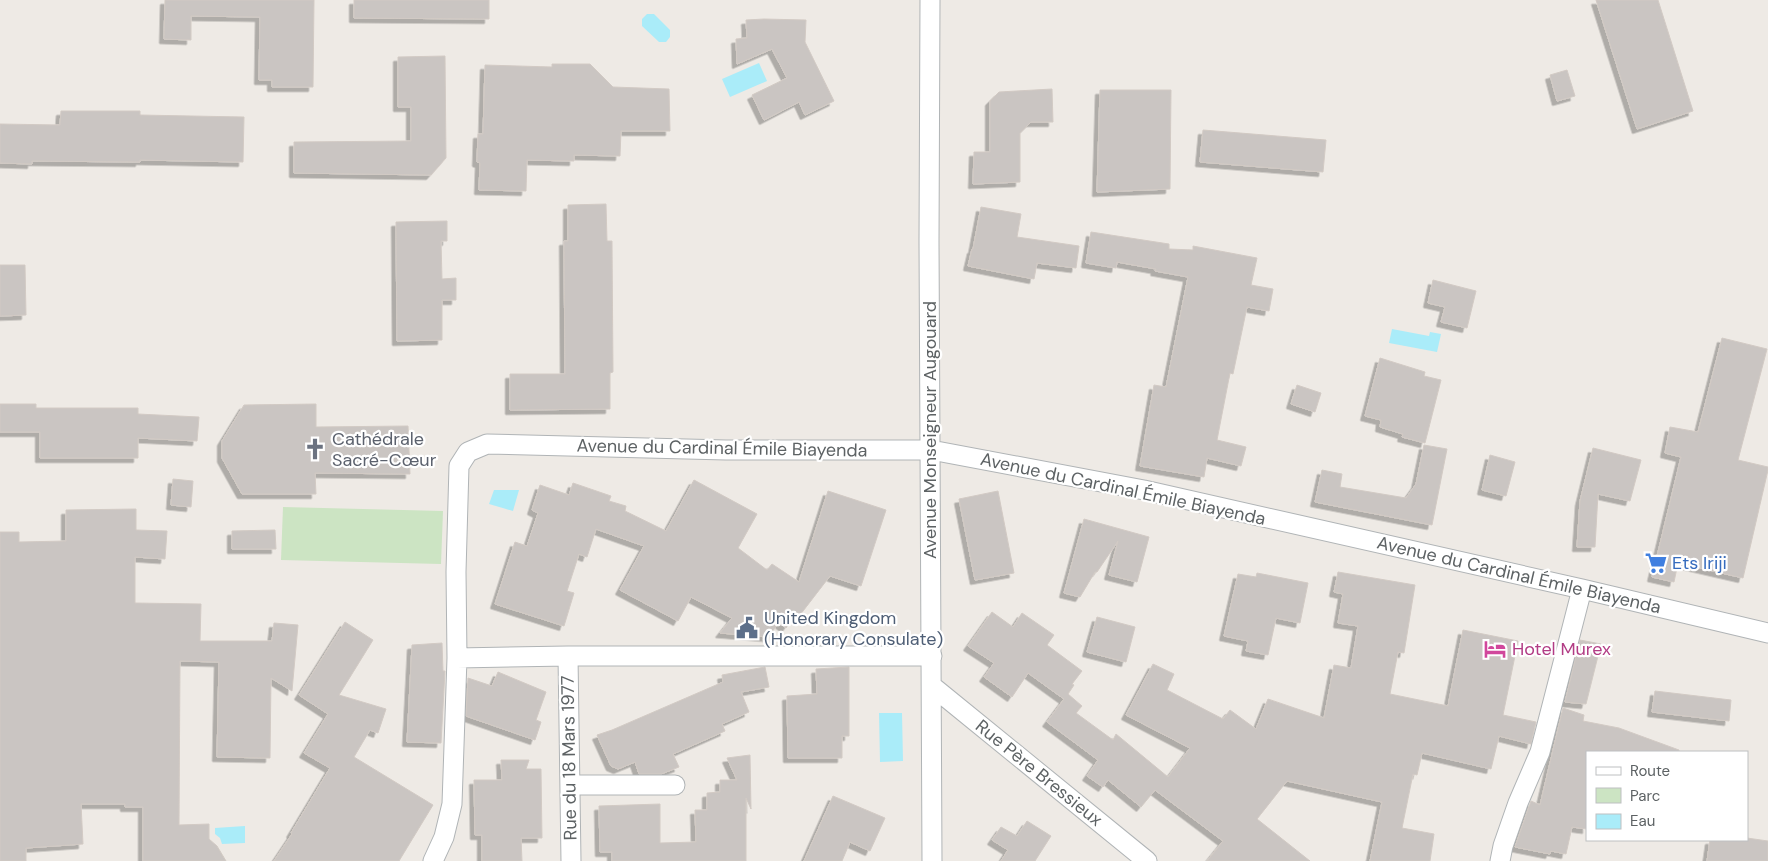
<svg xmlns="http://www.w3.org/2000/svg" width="1768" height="861" font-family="'DM Sans',sans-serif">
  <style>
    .green { fill: #cce4c3 }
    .water { fill: #aaecf9 }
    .building { fill: #cac5c2; stroke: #d2cac4; filter: url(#shadow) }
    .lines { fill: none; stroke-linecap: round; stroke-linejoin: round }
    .street-casing { stroke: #b0b4b6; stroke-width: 21 }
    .street { stroke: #fff; stroke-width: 19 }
    .labels { text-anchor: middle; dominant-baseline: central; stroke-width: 4.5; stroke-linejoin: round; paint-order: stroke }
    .street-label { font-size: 18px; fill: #5d6264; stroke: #fff }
    .worship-label { font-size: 18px; fill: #5b616d; stroke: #fff; text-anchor: start }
    .shop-label { font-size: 18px; fill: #366cbe; stroke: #fff; text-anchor: start }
    .service-label { font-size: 18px; fill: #4e5e75; stroke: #fff; text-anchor: start }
    .hotel-label { font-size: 18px; fill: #b23c85; stroke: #fff; text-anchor: start }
  </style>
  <defs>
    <filter id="shadow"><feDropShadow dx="-4.5" dy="4.5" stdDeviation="0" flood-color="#0004"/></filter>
  </defs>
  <rect width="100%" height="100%" fill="#eeeae5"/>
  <path class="green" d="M 283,507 L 443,511 L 441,564 L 281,560 Z"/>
  <path class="water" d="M 647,14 L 654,14 L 670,30 L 670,37 L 666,42 L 659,42 L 642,26 L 642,19 Z
    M 759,63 L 767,81 L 730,97 L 722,79 Z
    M 1392,329 L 1429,336 L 1430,332 L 1441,334 L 1437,352 L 1389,343 Z
    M 494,490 L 519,490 L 513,511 L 489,504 Z
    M 879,713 L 902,713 L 903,761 L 880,762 Z
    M 245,826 L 245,843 L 222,844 L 220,838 L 215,834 L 215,828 Z"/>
  <path class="building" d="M 165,0 L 314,0 L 313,87 L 272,87 L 272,80 L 259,80 L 260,17 L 191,16 L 191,40 L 164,39 Z
    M 354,0 L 489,0 L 489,19 L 354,18 Z
    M 1596,0 L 1658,0 L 1693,111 L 1637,129 Z
    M 764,19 L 806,20 L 805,42 L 834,101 L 805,115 L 799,102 L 764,120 L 752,95 L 787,78 L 772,49 L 737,64 L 736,39 L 747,38 L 746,20 Z
    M 445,56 L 446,158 L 431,175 L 294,173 L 294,142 L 411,141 L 411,107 L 398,107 L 398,57 Z
    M 552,64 L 590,64 L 613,87 L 669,89 L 670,131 L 621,131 L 620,156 L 574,155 L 574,161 L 527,160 L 526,191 L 479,190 L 480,163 L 477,162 L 478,134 L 483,134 L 485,65 L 552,67 Z
    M 1567,70 L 1575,96 L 1557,101 L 1550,75 Z
    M 1052,89 L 1053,122 L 1031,122 L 1020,133 L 1020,182 L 973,184 L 974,152 L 990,152 L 990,101 L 999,92 Z
    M 1100,90 L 1171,90 L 1170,189 L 1097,192 Z
    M 61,111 L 140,111 L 140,115 L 244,117 L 243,162 L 140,160 L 140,162 L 32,161 L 32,164 L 0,163 L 0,124 L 60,125 Z
    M 1203,130 L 1326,140 L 1323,172 L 1200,162 Z
    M 606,204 L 607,241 L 612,241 L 613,372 L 610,373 L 610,409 L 510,410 L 510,374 L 565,374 L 564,241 L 568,241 L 568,205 Z
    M 981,207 L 1021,214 L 1017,237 L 1079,246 L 1076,268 L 1037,263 L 1034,279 L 968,266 L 972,249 L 973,249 Z
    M 447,221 L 447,241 L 441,241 L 442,279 L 456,278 L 456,300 L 442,300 L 442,340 L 397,341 L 396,222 Z
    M 1091,232 L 1169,244 L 1169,249 L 1193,250 L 1193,246 L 1257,258 L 1251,285 L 1273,289 L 1269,311 L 1247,307 L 1233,374 L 1230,373 L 1217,440 L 1246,447 L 1241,466 L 1207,458 L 1204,477 L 1140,466 L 1154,385 L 1166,387 L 1188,277 L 1155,271 L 1156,269 L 1117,262 L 1116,268 L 1086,263 Z
    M 0,265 L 25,265 L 26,315 L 0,316 Z
    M 1433,280 L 1476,291 L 1467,328 L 1441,322 L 1445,307 L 1428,303 Z
    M 1722,338 L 1767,349 L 1738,460 L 1768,467 L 1768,470 L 1743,578 L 1678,563 L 1674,582 L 1652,577 L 1681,457 L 1665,453 L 1670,427 L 1698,432 Z
    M 1380,358 L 1425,372 L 1424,376 L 1441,380 L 1425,443 L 1402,437 L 1403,434 L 1380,427 L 1381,420 L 1365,416 Z
    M 1297,385 L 1321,393 L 1315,412 L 1291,404 Z
    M 0,404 L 36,404 L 36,408 L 138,408 L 138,414 L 199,417 L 197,441 L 138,438 L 138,458 L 40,458 L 40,432 L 0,432 Z
    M 316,404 L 316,427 L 408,426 L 410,474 L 315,473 L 316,494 L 242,494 L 222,458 L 222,441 L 244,405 Z
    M 1424,445 L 1447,449 L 1432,525 L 1315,502 L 1322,470 L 1342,474 L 1340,487 L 1406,498 L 1416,484 Z
    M 1593,448 L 1641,460 L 1630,501 L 1598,494 L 1595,547 L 1577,547 L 1580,501 Z
    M 1490,455 L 1515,462 L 1506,496 L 1482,490 Z
    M 173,479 L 193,481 L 191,507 L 171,505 Z
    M 694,480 L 757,514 L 738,548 L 767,570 L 772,564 L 799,582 L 828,491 L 886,510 L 861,586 L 830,576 L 800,615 L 797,613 L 786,628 L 779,623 L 768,637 L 720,633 L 732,618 L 691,597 L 678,621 L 620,590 L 644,546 L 596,529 L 587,557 L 579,554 L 567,591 L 574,593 L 564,626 L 495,604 L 515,542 L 527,546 L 538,513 L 532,510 L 540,485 L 569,495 L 573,483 L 611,496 L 609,501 L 626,506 L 625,511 L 666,531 Z
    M 998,491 L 1014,573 L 975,580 L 959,499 Z
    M 136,509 L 136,530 L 167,531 L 165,559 L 135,557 L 135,603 L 201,604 L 200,641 L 272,641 L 274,623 L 298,625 L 292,691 L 271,678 L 270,758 L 217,757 L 219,662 L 180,661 L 179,825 L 209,824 L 209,839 L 217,846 L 226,861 L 143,861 L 143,807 L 125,807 L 125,804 L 81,804 L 83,844 L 26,848 L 26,861 L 0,861 L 0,532 L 19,532 L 19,542 L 66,541 L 66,510 Z
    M 1084,519 L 1149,537 L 1137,582 L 1109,575 L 1118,541 L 1097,572 L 1095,572 L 1080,597 L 1064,593 Z
    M 275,530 L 276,549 L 232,549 L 232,531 Z
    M 1338,572 L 1415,585 L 1404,653 L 1398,652 L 1390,694 L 1448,706 L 1463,630 L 1518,641 L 1503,715 L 1536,722 L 1531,744 L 1499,736 L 1491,769 L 1422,753 L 1417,775 L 1413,774 L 1402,828 L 1434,834 L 1430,861 L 1370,861 L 1382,802 L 1287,781 L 1257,819 L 1310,861 L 1207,861 L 1223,841 L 1155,790 L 1141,807 L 1108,780 L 1103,787 L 1087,776 L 1098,760 L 1047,722 L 1064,699 L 1028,673 L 1012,697 L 984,677 L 994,663 L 968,646 L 992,612 L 1013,627 L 1022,613 L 1054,635 L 1047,645 L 1082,671 L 1072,684 L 1074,685 L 1068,694 L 1082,706 L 1076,713 L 1113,740 L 1116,734 L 1168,777 L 1190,748 L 1126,715 L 1153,664 L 1174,674 L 1167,690 L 1223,719 L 1230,710 L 1256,729 L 1268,699 L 1324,718 L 1334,665 L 1351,668 L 1358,626 L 1338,623 L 1343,594 L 1334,592 Z
    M 1257,573 L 1308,583 L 1300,623 L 1276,618 L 1268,655 L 1246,651 L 1248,641 L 1224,636 L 1238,574 L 1256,577 Z
    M 1097,617 L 1135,627 L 1126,662 L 1087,652 Z
    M 345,622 L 373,640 L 339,695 L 386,709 L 378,733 L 370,730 L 354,757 L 433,805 L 399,861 L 274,861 L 292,834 L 291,833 L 330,768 L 304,753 L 328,714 L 299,695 Z
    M 1580,640 L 1601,644 L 1586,704 L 1565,702 Z
    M 442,643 L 443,671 L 445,671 L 441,743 L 407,742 L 412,645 Z
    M 765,667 L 769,687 L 741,692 L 749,712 L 722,724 L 725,731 L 673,754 L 679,767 L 661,774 L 639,774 L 635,762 L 618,769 L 611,766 L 597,735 L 612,730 L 723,682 L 722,675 Z
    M 849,667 L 849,736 L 842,736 L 842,758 L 788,758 L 787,696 L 817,694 L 816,669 Z
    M 498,672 L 546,692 L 536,720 L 541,722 L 535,740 L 466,716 L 468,678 L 492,686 Z
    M 1655,691 L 1731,700 L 1729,721 L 1652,712 Z
    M 1563,708 L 1584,715 L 1583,721 L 1619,728 L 1679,750 L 1679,752 L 1587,752 L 1587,829 L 1572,827 L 1566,854 L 1551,851 L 1550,854 L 1515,847 L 1531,801 L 1540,805 Z
    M 750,755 L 751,809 L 746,798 L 746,861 L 612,861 L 612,852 L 600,852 L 599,806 L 660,804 L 660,843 L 696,842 L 695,810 L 707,810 L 707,793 L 720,792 L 720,780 L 737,780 L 727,758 Z
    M 501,760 L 529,760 L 526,769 L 541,769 L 542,838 L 521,838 L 522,861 L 482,861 L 482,835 L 475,835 L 474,780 L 502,780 Z
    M 833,796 L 885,818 L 870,851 L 850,842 L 842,861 L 804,861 Z
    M 1027,821 L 1051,836 L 1035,861 L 1001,861 L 1008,850 L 992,840 L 1001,827 L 1017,836 Z
    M 1747,838 L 1768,841 L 1768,861 L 1707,861 L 1710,840 L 1747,840 Z"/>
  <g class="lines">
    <g class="street-casing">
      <path id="street" d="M 930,0 L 929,241 L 932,861
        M 568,656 L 571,861
        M 457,658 L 568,656 L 932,656
        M 932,686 L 1147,861
        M 571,785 L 675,785
        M 433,861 L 444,837 L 452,804 L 457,658 L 456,572 L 459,466 L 468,452 L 487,444 L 726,450 L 931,450 L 1144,490 L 1582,589 L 1768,633
        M 1500,861 L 1503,846 L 1518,803 L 1540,752 L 1582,589"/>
    </g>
    <use href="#street" class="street"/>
  </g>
  <defs>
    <g id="church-bare" transform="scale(1.725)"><path d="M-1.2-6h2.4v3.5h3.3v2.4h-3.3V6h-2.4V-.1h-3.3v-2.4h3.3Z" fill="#6b7280" stroke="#fff" stroke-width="2.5" paint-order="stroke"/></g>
    <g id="supermarket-bare" transform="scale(1.725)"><path d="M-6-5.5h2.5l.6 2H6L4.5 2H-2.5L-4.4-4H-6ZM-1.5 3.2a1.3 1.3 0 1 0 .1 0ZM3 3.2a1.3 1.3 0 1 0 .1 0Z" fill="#3f7fe0" stroke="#fff" stroke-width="2.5" paint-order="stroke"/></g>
    <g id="civic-bare" transform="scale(1.725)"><path d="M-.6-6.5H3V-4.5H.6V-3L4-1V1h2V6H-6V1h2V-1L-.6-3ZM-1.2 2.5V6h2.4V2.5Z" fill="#5c6f8a" stroke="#fff" stroke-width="2.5" paint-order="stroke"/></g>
    <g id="hotel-bare" transform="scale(1.725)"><path d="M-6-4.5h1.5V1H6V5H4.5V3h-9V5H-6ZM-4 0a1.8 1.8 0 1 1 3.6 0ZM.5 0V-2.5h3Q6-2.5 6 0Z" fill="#d1479c" stroke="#fff" stroke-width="2.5" paint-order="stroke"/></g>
  </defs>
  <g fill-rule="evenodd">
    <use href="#church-bare" x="315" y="449"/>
    <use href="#supermarket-bare" x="1656" y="563"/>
    <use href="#civic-bare" x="747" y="628"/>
    <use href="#hotel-bare" x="1495" y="649"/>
  </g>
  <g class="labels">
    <g class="street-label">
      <text transform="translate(930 430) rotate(-90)">Avenue Monseigneur Augouard</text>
      <text transform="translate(722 448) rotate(1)">Avenue du Cardinal Émile Biayenda</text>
      <text transform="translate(1123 489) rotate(12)">Avenue du Cardinal Émile Biayenda</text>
      <text transform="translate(1519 575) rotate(13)">Avenue du Cardinal Émile Biayenda</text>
      <text transform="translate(569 758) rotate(-91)">Rue du 18 Mars 1977</text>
      <text transform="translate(1039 773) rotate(39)">Rue Père Bressieux</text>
    </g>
    <g class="worship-label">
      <text x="332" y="439">Cathédrale<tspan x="332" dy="21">Sacré-Cœur</tspan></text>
    </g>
    <g class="shop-label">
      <text x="1672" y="563">Ets Iriji</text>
    </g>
    <g class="service-label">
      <text x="764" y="618">United Kingdom<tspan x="764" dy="21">(Honorary Consulate)</tspan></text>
    </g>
    <g class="hotel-label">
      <text x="1512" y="649">Hotel Murex</text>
    </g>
  </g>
  <rect x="1586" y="751" width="162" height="90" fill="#ffffff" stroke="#bec0c1"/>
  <rect x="1596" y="767" width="25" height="8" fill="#ffffff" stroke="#bec0c1"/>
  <text x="1630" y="776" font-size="15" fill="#5d6264">Route</text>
  <rect x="1596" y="788" width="25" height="15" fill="#cce4c3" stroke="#bec0c1"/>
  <text x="1630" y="801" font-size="15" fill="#5d6264">Parc</text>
  <rect x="1596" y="814" width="25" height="15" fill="#aaecf9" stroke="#bec0c1"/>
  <text x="1630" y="826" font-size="15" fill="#5d6264">Eau</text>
</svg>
